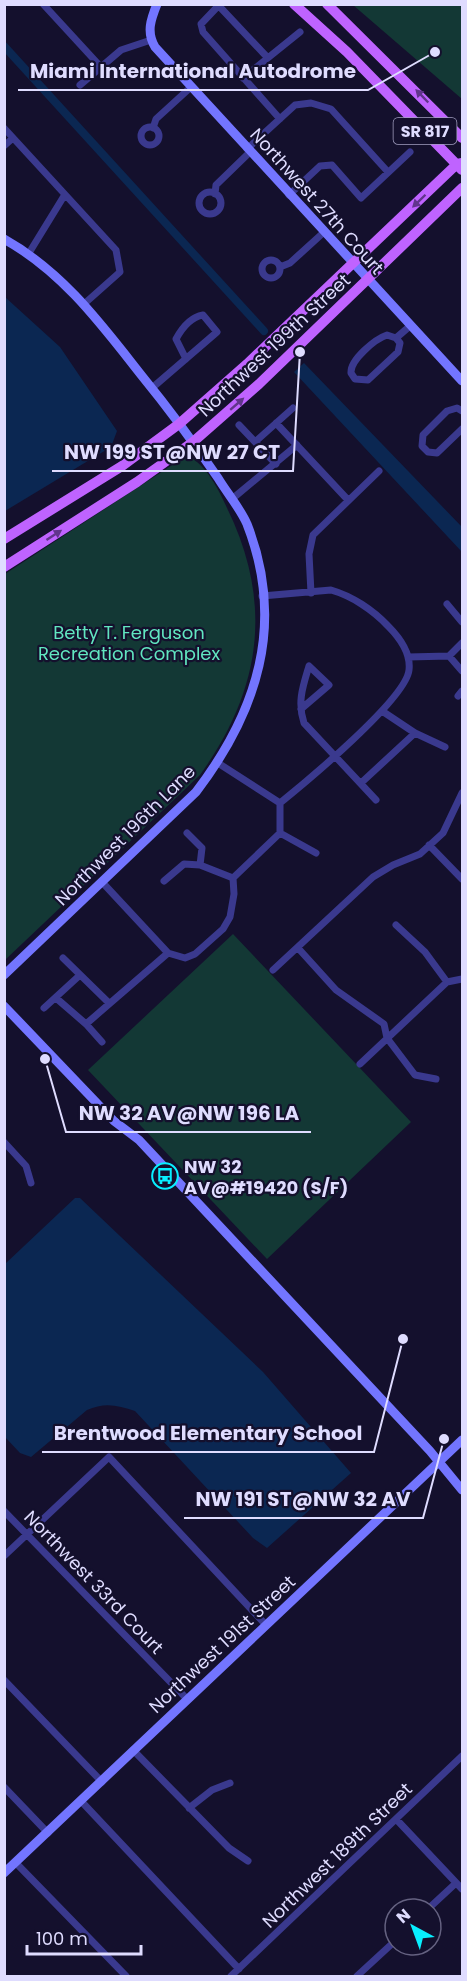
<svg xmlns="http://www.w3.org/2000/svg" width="467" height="1981" font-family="Poppins,sans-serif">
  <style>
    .green { fill: #133835 }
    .water { fill: #0b2752 }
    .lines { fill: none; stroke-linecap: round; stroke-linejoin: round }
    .canal { stroke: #0b2752; stroke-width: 8 }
    .street { stroke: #3a398e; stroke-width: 7 }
    .secondary { stroke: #7375ff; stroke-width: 9 }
    .primary { stroke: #bf63ff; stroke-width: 10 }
    .oneway { fill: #61358c }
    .labels { text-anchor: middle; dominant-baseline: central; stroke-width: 4.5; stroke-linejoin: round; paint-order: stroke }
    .shield { fill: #14102d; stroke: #a29fc0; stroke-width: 1.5 }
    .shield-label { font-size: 16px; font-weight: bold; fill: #dfdcff }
    .street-label { font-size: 18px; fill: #dfdcff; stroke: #14102d }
    .park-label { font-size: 18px; fill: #61e6c0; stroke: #14102d }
    .poi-label { font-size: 18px; font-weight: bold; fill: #dfdcff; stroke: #14102d; text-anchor: start }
    .leader { fill: none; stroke: #dfdcff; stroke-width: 2 }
    .callout-dot { fill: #dfdcff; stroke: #14102d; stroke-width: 2 }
    .callout-label { font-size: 20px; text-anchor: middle; font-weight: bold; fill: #dfdcff; stroke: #14102d; stroke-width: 4.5; stroke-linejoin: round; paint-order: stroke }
  </style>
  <rect width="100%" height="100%" fill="#14102d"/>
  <path class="green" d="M 353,5 L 462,5 L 462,99 Z
    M 189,457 C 206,464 220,492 227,508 C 274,604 261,690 200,775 L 5,960 L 5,574 L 183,458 Z
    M 233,934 L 411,1122 L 267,1259 L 88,1070 Z"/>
  <path class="water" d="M 5,297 L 60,347 L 117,431 L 111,447 L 5,511 Z
    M 304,363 L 462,527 L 462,552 L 294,372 Z
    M 75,1198 L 80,1198 L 263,1372 L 351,1473 L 267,1548 L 253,1538 L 135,1411 C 118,1405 104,1402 87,1410 L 31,1457 L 20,1453 L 5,1437 L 5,1264 Z"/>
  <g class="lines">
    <path class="canal" d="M 4,46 L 264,331"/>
    <path class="street" d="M 43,4 L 100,66
      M 220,4 L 201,24 L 203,32 L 280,119
      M 219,6 L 267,57
      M 243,78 L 300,32
      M 80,85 L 121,50 L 151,40
      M141 136a9 9 0 1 1 18 0a9 9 0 1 1-18 0Z
      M 4,128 L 116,250 L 120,272 L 84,304
      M 153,128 L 156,119 L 191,87
      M 4,146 L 13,138
      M 247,149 L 295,105 L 311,103 L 331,109 L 388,172
      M199 203a11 11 0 1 1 22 0a11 11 0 1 1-22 0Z
      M 215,194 L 216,185 L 250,152
      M 289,195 L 320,166 L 332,165 L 361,198 L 410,152
      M 29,253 L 64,196
      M262 269a9 9 0 1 1 18 0a9 9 0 1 1-18 0Z
      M 280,267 L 290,263 L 323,233
      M 396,338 L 400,343 L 398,352 L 368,380 L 355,379 L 351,373 C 350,360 375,339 387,335 L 396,338 L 410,326
      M 152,388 L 217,332 L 203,315 C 191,317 182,328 176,339 L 186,359
      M 462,411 L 457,408 L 447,411 L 423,435 L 422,446 L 428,452 L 437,453 L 462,429
      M 276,423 L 348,500
      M 239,425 L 276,464
      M 255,442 L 293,408
      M 232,499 L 297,445
      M 311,593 L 309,554 L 313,535 L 379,471
      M 447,604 L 462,622
      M 449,656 L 462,671
      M 408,657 L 449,656 L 462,643
      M 458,696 L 462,691
      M 301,709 L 329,685 L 309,666 C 303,686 297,702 304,723 L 376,800
      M 382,711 L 415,733 L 445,747
      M 218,763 L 280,803
      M 361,783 L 415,733
      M 187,833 L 202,848 L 200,865
      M 280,833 L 316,853
      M 429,845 L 462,879
      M 164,881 L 184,864 L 200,865 L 233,878
      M 102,882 L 168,953 L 185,958 L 195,954 L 223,929 L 230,917 L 234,894 L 233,878 L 280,833 L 280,803 C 306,782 406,699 409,670 C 411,653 399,637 388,626 C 373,610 352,596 331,590 L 262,596
      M 396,925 L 425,952 L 447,982
      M 298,948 L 336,990 L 384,1024 L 387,1038 L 415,1075 L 436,1079
      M 63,958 L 109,1003
      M 273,970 L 373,877 L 393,865 L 420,854 L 443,833 L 462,793
      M 56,998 L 86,1024 L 168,953
      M 44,1008 L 80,975
      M 86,1024 L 102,1042
      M 360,1064 L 447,982 L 462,979
      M 4,1142 L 26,1166 L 31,1183
      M 4,1511 L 187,1699
      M 4,1556 L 109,1457 L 266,1625
      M 4,1680 L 102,1782
      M 133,1750 L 229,1848 L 248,1861
      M 4,1787 L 48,1833
      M 81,1801 L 239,1969
      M 189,1808 L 212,1790 L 230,1783
      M 396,1819 L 462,1889
      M 16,1863 L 126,1976
      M 428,1909 L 456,1883
      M 231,1976 L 462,1756
      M 357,1976 L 395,1941"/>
    <path class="secondary" d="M 157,4 C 151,19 146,32 155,47 L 462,381
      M 4,239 C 63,272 101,324 142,376 C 169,409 194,443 218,478 C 227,493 240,508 247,524 C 286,624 257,712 196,792 L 4,975
      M 4,1006 L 114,1121 L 139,1140 L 430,1451 L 462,1490
      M 4,1873 L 462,1440"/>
    <path class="primary" d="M 294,4 L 347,52 L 462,170
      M 327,4 L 462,138
      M 4,539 L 122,466 L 179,424 L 247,364 L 457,164 L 462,163
      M 4,567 L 137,482 L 193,442 L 259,384 L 462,188"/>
  </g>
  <defs><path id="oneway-solid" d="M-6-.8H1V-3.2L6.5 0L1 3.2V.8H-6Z" transform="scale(1.5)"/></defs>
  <g class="oneway">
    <use href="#oneway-solid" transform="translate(422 96) rotate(-134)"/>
    <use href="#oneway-solid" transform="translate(419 201) rotate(136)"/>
    <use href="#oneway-solid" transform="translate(237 404) rotate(-41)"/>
    <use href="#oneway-solid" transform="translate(54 535) rotate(-33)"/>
  </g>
  <defs>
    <g id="bus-ring" transform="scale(1.35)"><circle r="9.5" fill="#14102d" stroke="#08efff" stroke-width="1.5"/><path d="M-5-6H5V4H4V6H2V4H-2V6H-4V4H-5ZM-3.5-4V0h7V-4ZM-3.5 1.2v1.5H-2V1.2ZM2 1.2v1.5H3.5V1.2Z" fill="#08efff"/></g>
  </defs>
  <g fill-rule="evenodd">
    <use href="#bus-ring" x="165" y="1176"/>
  </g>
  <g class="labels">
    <rect class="shield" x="393.5" y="118" width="63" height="26" rx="4.5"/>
    <g class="shield-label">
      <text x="425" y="131">SR 817</text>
    </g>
    <g class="street-label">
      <text transform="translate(317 201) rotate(48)">Northwest 27th Court</text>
      <text transform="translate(274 345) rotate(-43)">Northwest 199th Street</text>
      <text transform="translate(125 835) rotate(-45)">Northwest 196th Lane</text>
      <text transform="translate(94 1582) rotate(46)">Northwest 33rd Court</text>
      <text transform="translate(222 1644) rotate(-43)">Northwest 191st Street</text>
      <text transform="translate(337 1855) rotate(-44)">Northwest 189th Street</text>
    </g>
    <g class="park-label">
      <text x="129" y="632">Betty T. Ferguson<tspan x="129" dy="21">Recreation Complex</tspan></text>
    </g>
    <g class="poi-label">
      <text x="184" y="1166">NW 32<tspan x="184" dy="21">AV@#19420 (S/F)</tspan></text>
    </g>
  </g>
  <path class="leader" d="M435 52L368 90H18M300 352L293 471H52M45 1059L66 1132H311M403 1339L374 1452H42M444 1439L423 1518H184"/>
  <g class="callout-dot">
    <circle cx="435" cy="52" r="6"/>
    <circle cx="300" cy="352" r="6"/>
    <circle cx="45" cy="1059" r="6"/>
    <circle cx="403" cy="1339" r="6"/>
    <circle cx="444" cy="1439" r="6"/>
  </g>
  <g class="callout-label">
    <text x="193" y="78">Miami International Autodrome</text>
    <text x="172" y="459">NW 199 ST@NW 27 CT</text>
    <text x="189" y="1120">NW 32 AV@NW 196 LA</text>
    <text x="208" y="1440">Brentwood Elementary School</text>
    <text x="303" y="1506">NW 191 ST@NW 32 AV</text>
  </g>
  <rect width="467" height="1981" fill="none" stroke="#dfdcff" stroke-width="12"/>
  <g transform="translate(413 1927) rotate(319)"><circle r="28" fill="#14102d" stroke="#656281" stroke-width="1.5"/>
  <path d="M0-4.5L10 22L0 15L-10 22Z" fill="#08efff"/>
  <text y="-9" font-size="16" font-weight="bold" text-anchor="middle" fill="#dfdcff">N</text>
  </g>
  <path d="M27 1945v9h114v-9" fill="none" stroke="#dfdcff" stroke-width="3"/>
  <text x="36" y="1945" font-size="18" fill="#dfdcff" stroke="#14102d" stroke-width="4.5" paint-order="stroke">100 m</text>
</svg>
